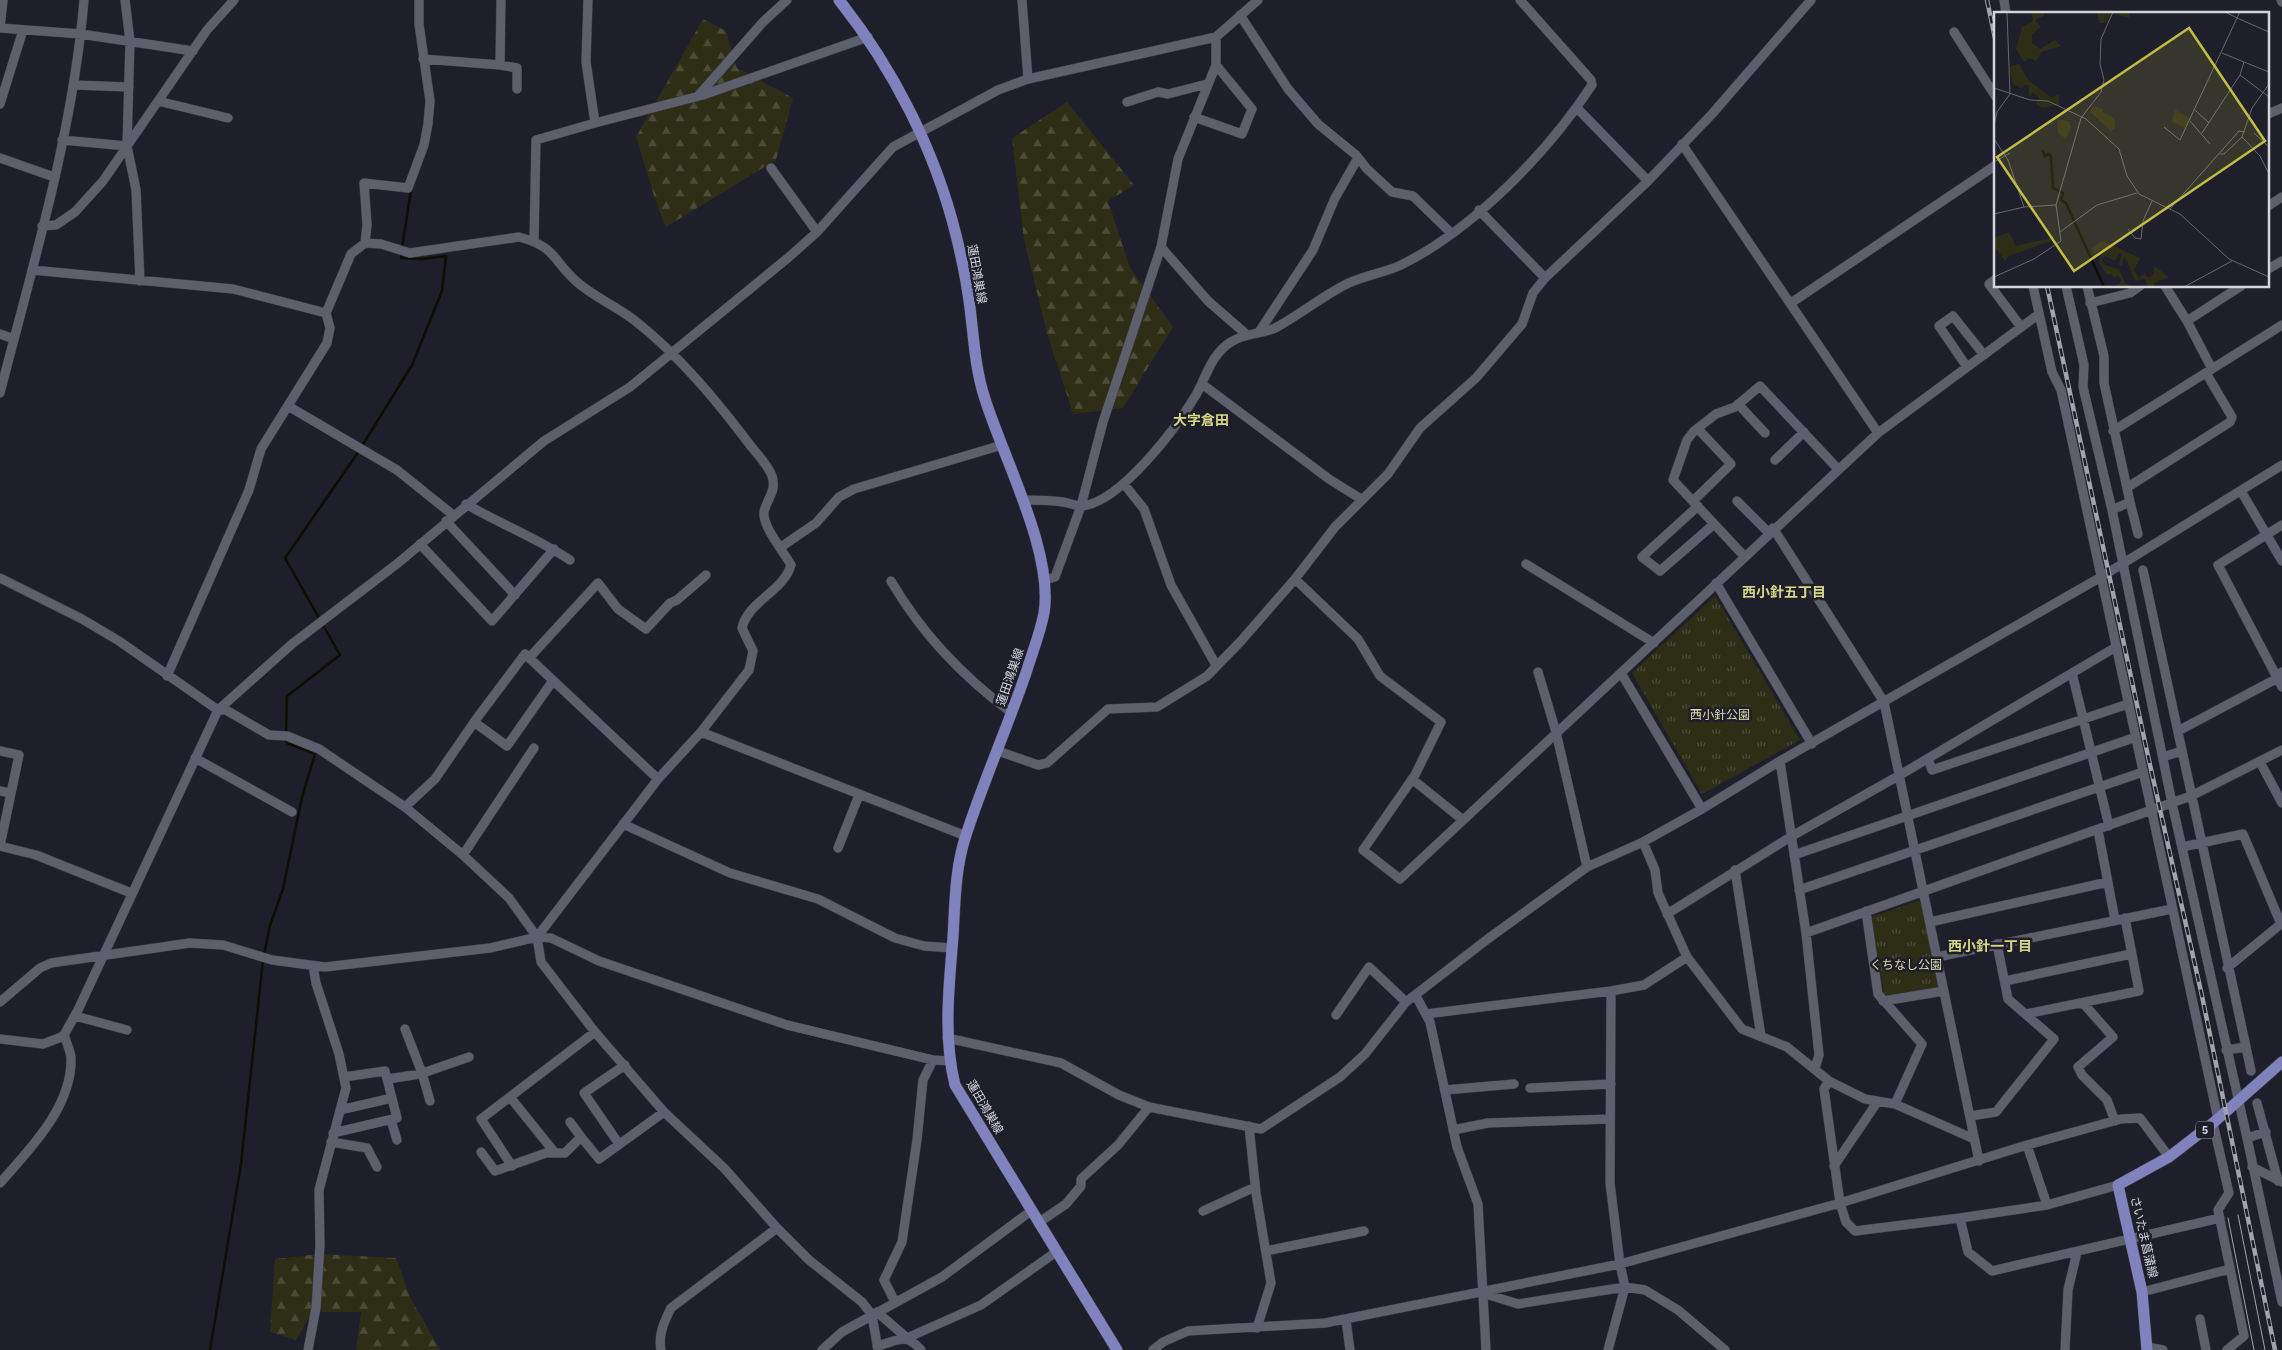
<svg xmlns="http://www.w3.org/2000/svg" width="2282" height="1350" font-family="Figtree,'Noto Sans JP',sans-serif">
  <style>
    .forest { fill: url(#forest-firs) }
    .park { fill: url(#park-tufts) }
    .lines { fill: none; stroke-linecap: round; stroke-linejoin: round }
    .stream { stroke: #0f0e00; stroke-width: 2.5 }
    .minor-casing { stroke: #393a42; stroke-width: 10 }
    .major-casing { stroke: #393a42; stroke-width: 12 }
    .minor { stroke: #5e5f6c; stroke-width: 9 }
    .major { stroke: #8082be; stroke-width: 11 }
    .tram { stroke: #a2a3ac; stroke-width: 1 }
    .rail-casing { stroke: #a2a3ac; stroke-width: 4.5 }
    .rail { stroke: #1e1f2a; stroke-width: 2.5; stroke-dasharray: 8; stroke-linecap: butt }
    .labels { text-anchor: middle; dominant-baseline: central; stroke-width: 5; stroke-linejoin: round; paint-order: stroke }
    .shield { fill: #1e1f2a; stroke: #9d9ea7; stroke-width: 1 }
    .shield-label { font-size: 11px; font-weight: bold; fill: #d3d4dc }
    .street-label { font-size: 12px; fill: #d3d4dc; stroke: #1e1f2a }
    .park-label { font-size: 12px; fill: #dcdda7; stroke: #1e1f2a }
    .neighbourhood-label { font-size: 14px; font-weight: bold; fill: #d7d789; stroke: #1e1f2a }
    .inset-river { fill: none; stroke: #0f0e00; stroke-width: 2.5 }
    .inset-road { fill: none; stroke: #666771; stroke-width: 1 }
    .view { fill: #c0be40; fill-opacity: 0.15; stroke: #c0be40; stroke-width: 2.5 }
    .inset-edge { fill: none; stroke: #d3d4dc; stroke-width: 2.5 }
  </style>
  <defs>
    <pattern id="forest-firs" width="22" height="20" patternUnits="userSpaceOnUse" patternTransform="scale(1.25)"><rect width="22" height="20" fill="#2e2e17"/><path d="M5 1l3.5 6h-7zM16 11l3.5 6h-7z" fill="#4b4b38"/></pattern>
    <pattern id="park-tufts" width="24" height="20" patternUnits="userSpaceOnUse" patternTransform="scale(1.25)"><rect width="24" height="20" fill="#2e2e17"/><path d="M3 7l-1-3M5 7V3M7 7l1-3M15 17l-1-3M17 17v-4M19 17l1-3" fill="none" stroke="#4b4b38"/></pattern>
  </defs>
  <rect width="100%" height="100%" fill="#1e1f2a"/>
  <path class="forest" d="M 703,19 L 726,31 L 737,68 L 793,98 L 776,160 L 666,227 C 653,198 646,167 636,137 Z
    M 1067,102 L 1134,185 L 1108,201 L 1130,268 L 1173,327 L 1123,408 L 1073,414 L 1047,333 L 1024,240 L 1012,138 Z
    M 320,1254 L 396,1258 L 410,1297 L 440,1350 L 356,1350 L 361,1312 L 312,1312 L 296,1340 L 270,1332 L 275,1259 Z"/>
  <path class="park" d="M 1715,596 L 1800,740 L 1702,794 L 1632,673 Z
    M 1918,901 L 1922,903 L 1938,987 L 1937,989 L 1887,996 L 1884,993 L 1871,919 L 1874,916 Z"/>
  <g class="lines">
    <path class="stream" d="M 402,248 L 411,190
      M 362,446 L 412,365 L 442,291 L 446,256 L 422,259 L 401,258 L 402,253
      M 286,733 L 287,696 L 340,655 L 285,558 L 359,451
      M 264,955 L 270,925 L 283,889 L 302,797 L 315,754 L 287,743 L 287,739
      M 210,1350 L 241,1164 L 263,960"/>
    <g class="minor-casing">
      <path id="minor" d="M 125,0 L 130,41 L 127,146 L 136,190 L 140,281
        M 501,0 L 500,65 L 517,68 L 517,89
        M 1022,0 L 1028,79
        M 2004,0 L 2006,14
        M 2281,0 L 2282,2
        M 1240,15 L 1288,89 L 1318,124 L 1356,155 L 1367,169 L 1392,192 L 1413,196 L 1451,233
        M 0,28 L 81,34 L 193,51
        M 0,28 L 3,0
        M 1954,32 L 1996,97
        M 423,59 L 500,65
        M 74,85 L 129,87
        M 698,96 L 763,22 L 787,0
        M 158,101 L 228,118
        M 1127,102 L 1158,92 L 1168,94 L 1207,84
        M 0,104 L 23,30
        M 1577,108 L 1648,181
        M 2268,114 L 2282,108
        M 1194,117 L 1242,134 L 1252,109 L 1216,65
        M 595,123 L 703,95 L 868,37
        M 62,140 L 127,146
        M 1682,144 L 1878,433
        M 0,158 L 54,177
        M 771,168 L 817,232
        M 2268,206 L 2282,197
        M 1479,210 L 1545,278
        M 42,226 L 56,225 L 75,212 L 103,181 L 207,30 L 234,0
        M 534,241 L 536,140 L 595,123 L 586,62 L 588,0
        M 365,243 L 367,225 L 364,183 L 408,188 L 424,145 L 428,124 L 430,101 L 419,24 L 419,0
        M 1161,247 L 1208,301 L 1246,334
        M 2268,269 L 2282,261
        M 32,270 L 233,289 L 326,313
        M 1996,279 L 1989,284 L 2021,327
        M 2033,286 L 2052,372 L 2061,390 L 2218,1119
        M 2066,286 L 2084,365 L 2083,387 L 2112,510 L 2172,803 L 2247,1138
        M 2087,286 L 2104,356 L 2104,383 L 2130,502 L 2112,510
        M 2165,286 L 2187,321 L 2212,369
        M 1791,303 L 1996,165
        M 2090,303 L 2130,293 L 2140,286
        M 2187,321 L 2241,286
        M 1259,332 L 1313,250 L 1335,198 L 1358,158
        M 0,334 L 14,339
        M 1967,367 L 1939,326 L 1953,316 L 1984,355
        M 1202,384 L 1329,479 L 1361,499
        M 0,393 C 33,264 73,133 84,0
        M 1738,404 L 1765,433
        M 288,406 L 397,470 L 453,515
        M 2113,431 L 2282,325
        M 1775,460 L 1804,432
        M 1124,484 L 1144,509 L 1171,585 L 1216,665
        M 2128,487 L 2230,422 L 2232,417 L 2206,373
        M 2241,491 L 2282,561
        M 1022,500 C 1036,500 1049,500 1063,502 C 1069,503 1076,506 1082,506 C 1121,502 1177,427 1196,395 C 1206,377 1212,353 1231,342 C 1246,332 1263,335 1277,327 C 1299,315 1319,299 1341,287 C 1359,276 1382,274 1401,265 C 1474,229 1548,152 1592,85 L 1591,80 L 1520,0
        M 1693,501 L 1731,464 L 1698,429
        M 1737,501 L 1769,533
        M 2130,502 L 2138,534
        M 466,504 C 500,524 537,538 570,560
        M 1698,506 L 1642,557 L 1660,571 L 1714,524
        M 446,521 L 515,595
        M 2282,525 L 2218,565 L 2282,687
        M 1773,528 L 1884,702 L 1979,1161
        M 420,544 L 492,621 L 554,549
        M 781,547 L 816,523 L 839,497 L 854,489 L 1002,445
        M 1745,557 L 1673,480 L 1687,440 L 1694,431 L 1716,414 L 1735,407 L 1760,386 L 1838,469
        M 1526,564 L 1654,643
        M 2143,570 L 2246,1047 L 2226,1050
        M 0,578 L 82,619 L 119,641 L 218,710 L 226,710 L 269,735 L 287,736 L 319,749 L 405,807 L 463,855 L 509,898 L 537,937 L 541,962 L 595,1032 L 664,1112 L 724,1168 L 777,1228 L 809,1260 L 862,1302 L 872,1315 L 878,1350
        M 1295,579 L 1358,639 L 1380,676 L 1441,722 L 1415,775 L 1363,850 L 1400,879 L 1878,433 L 2039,314
        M 1044,580 L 1055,577 L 1081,506 L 1103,422 L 1161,247 L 1178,159 L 1216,65 L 1216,37
        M 891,581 C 922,634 963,677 1012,713
        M 1716,583 L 1812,744
        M 529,658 L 598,583 L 618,609 L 646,629 L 670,603 L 677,600 L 706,575
        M 1538,672 L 1556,732 L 1587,867
        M 1621,673 L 1702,809
        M 2072,673 L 2109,826
        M 167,676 L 249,490 L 261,449 L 327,343 L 330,328 L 326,313 L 351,254 L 365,243 L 381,244 L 410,253 L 519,237 C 557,247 552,260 577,282 C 594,297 616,306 634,320 C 679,355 716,400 750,445 C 757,454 768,465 772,476 C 777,491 767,498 764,512 C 762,526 784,552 791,565 C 783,592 748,601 742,628 L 753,651 L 749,670 L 701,732 L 658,779 L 537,937
        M 474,722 L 507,746 L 552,682
        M 2178,731 L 2276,679 L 2282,672
        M 701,732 L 966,836
        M 0,751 L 19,755 L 0,846
        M 998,751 L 1038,765 L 1047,763 L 1108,709 L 1157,707 L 1207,676 L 1241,641 L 1295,579 L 1335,527 L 1388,474 L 1420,428 L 1476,378 L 1522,324 L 1533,293 L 1545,278 L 1648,181 L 1712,114 L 1811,0
        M 2163,757 L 2182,751
        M 195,758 L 292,812
        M 1928,759 L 1932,770 L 2128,704
        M 1780,761 L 1806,933 L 1819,1055 L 1815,1068
        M 2260,762 L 2282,803
        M 1412,779 L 1463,820
        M 0,791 L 11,793
        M 405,807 L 435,779 L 477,718 L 525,654 L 658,779
        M 623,824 L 730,873 L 818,899 L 895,938 L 924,946 L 952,948
        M 2098,830 L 2115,920
        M 1643,842 L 1655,870 L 1658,893 L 1687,957 L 1742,1029 L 1787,1047 L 1829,1081 L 1865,1099 L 1895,1104 L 1974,1139
        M 0,846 L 36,855 L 131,893
        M 2182,847 L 2243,834 L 2281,924
        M 838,848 L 859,795
        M 463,855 L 534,748
        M 1794,855 L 2136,737
        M 1735,870 L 1761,1036
        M 1799,890 L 2143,772
        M 1866,911 L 1878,994 L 1922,1044 L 1895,1104
        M 1667,914 L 1792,836 L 1900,775 L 2116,647
        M 1930,922 L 2108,882
        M 1806,933 L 2191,796 L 2282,750
        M 1937,957 L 2172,909
        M 2227,968 L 2282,923
        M 2005,981 L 2131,954
        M 1416,996 L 1430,1022 L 1457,1147 L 1478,1204 L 1486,1350
        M 1883,1001 L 1944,991
        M 0,1002 L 40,968 L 51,963 L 190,943 L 223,945 L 272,960 L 325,967 L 490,948 L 537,937 L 551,938 L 599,961 L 787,1025 L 933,1060 L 949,1061
        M 2083,1003 L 2113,1037 L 2078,1067 L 2082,1075 L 2107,1100 L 2115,1121
        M 1426,1014 L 1611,991
        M 2026,1014 L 2139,991 L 2125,918
        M 1336,1015 L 1369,967 L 1406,1002
        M 75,1016 L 127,1030
        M 405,1029 L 422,1073 L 430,1101
        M 947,1038 L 1061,1063 L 1119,1095 L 1149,1107 L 1261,1129 L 1340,1077 L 1365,1054 L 1406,1002 L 1489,938 L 1587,867 L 1643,842 L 1702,809 L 1780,761 L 2101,577 L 2282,465
        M 0,1039 L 43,1044 L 59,1038 L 64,1035 L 78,1010 L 218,710 L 292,644 L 398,563 L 544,441 L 630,387 L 789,257 L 817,232 L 893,147 L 998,90 L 1028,79 L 1216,37 L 1258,0
        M 2246,1047 L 2251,1071
        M 388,1079 L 420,1074 L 469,1057
        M 1829,1081 L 1824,1089 L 1840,1203 L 1846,1222 L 1855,1231 L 1960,1218 L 2047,1205 L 2118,1185
        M 1530,1088 L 1611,1084
        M 1445,1090 L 1514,1084
        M 510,1097 L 555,1153
        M 2257,1103 L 2278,1181
        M 340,1110 L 392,1098
        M 1970,1116 L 1996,1112 L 2054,1039 L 2008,999 L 1997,944
        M 391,1120 L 397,1140
        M 570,1122 L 581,1137
        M 2213,1123 L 2229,1193 L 2218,1210 L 2244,1336 L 2227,1350
        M 1249,1126 L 1256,1193 L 1271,1283 L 1257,1328
        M 1453,1130 L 1488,1123 L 1610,1119
        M 2266,1132 L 2247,1138 L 2282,1302
        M 333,1133 L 397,1118 L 385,1071 L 344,1077
        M 331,1142 L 367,1148 L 377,1167
        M 619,1144 L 584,1093 L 625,1065
        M 2027,1145 L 2047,1205
        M 481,1152 L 495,1171 L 546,1153 L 565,1153 L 581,1137 L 599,1159 L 664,1112
        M 512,1166 L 481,1119 L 595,1032
        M 1834,1166 L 1878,1101
        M 2252,1167 L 2282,1182
        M 0,1183 C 30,1149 73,1106 71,1057 C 70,1050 66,1041 64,1035
        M 1203,1211 L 1255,1187
        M 1960,1218 L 1968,1252 L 1992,1271 L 2220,1218
        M 1038,1223 L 1066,1204 L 1081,1186 L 1081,1179 L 1118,1145 L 1149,1107
        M 1266,1251 L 1364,1231
        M 2142,1292 L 2230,1269
        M 1483,1293 L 1518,1304 L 1625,1287 L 1645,1290 L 1678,1310 L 1725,1350
        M 895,1302 L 884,1280 L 902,1242 L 917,1140 L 923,1080 L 933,1060
        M 877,1312 L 907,1338 L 981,1305 L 1056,1252
        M 2200,1319 L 2206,1350
        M 1346,1320 L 1350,1350
        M 877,1346 C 897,1341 906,1332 921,1350
        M 2147,1347 L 2163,1350
        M 308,1350 L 316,1308 L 320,1245 L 319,1190 L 346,1088 L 339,1054 L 316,983 L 313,966
        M 661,1350 C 658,1335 664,1322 671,1308 L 777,1228
        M 822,1350 L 842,1332 L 942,1277 L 1031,1211
        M 1153,1350 L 1163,1342 L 1188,1331 L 1325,1323 L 1620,1264 L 1840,1203 L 2027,1145 L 2121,1119 L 2140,1118 L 2169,1157
        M 1608,1350 L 1625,1287 L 1620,1264 L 1610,1183 L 1611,991 L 1644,985 L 1687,957
        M 2065,1350 L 2068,1290 L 2077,1252"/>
    </g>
    <g class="major-casing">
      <path id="major" d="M 839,0 C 893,68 935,150 956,235 C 962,259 967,284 970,308 C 974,339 975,369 985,399 C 1003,457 1054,553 1044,613 C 1040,634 1032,653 1026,673 C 1007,728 984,780 966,835 C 955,868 955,903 953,937 C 949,987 943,1036 955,1085 L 1117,1350
        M 2147,1350 L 2142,1292 L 2118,1185 L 2169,1157 L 2213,1123 L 2282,1062"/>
    </g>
    <use href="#minor" class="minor"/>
    <use href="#major" class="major"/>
    <path class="tram" d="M 2238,1215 L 2265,1350
      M 2228,1218 L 2254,1350"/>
    <g class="rail-casing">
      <path id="rail" d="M 1987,0 L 1996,43
        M 2047,286 L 2148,756 L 2202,996 L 2275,1350"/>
    </g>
    <use href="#rail" class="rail"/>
  </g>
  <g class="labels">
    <rect class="shield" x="2196" y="1121.5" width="18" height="17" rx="4"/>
    <g class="shield-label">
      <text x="2205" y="1130">5</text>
    </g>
    <g class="street-label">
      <text transform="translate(977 274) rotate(80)">蓮田鴻巣線</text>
      <text transform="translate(1010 677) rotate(-71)">蓮田鴻巣線</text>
      <text transform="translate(985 1107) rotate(60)">蓮田鴻巣線</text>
      <text transform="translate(2144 1237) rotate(77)">さいたま菖蒲線</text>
    </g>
    <g class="park-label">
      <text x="1720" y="715">西小針公園</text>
      <text x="1906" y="965">くちなし公園</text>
    </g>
    <g class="neighbourhood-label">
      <text x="1201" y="420">大字倉田</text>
      <text x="1784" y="592">西小針五丁目</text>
      <text x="1990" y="946">西小針一丁目</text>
    </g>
  </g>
  <g transform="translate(1994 12)">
    <rect width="275" height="275" fill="#1e1f2a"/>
    <path d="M 38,0 L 50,0 L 50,4 L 41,8 L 47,15 L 38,23 L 38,31 L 46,37 L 61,28 L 67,34 L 48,40 L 42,49 L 36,46 L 30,50 L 22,37 L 28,15 L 39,9 ZM 103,0 L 135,0 L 135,6 L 118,1 L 112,11 L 105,11 ZM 25,52 L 34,68 L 58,86 L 65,82 L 65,93 L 48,96 L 42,92 L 45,85 L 39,81 L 35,86 L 35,73 L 30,73 L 28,77 L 19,72 L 15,55 ZM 99,94 L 109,97 L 108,100 L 120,106 L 121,116 L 117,119 L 96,100 ZM 63,107 L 75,109 L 77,115 L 72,127 L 64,121 ZM 15,220 L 22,234 L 56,226 L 57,229 L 15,244 L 11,249 L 3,238 L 0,239 L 0,226 ZM 108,229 L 146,246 L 140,258 L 145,266 L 151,261 L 154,266 L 160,262 L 160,254 L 175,265 L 160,271 L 160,275 L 154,275 L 151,267 L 141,269 L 132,247 L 129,246 L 128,254 L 125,252 L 128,242 L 125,241 L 121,249 L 111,244 L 108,248 L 111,253 L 125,257 L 131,271 L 141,275 L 121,275 L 127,269 L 126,266 L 123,263 L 120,267 L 118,262 L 112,262 L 105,250 L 108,235 L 101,242 L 98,236 Z" fill="#2e2e17"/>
    <path d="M 181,98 L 196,106 L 191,116 L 178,110 Z" fill="#2e2e17"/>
    <path class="inset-river" d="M 48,138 L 51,144 L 55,142 L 57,145 L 59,176 L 69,181 L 67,188 L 72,191 L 110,275"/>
    <path class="inset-road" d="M 246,0 L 243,6 L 275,20M 228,41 L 250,50 L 246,63 L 275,85M 250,50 L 275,60M 275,72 L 258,96 L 248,125 L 266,144 L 275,162M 0,76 L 36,88 L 54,89 L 92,107 L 125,137 L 133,164 L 145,182 L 186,202 L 235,247 L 275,265M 201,98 L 215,111M 196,109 L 216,132M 0,113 L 3,100 L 16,82 L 13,0M 170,115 L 186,128 L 243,6 L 231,0M 208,121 L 246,63M 260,121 L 275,135M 0,127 L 14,148 L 30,195M 226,142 L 230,142 L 248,125M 0,150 L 16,141M 176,197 L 245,119 L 251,120M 0,202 L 30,195 L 62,193M 134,217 L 141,226 L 147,227 L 149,209 L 158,189M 66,220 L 103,193 L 143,181M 0,265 L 40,247 L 67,229 L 62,193 L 87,106 L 107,80 L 110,68 L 106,52 L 107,27 L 119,0M 190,275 L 238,249"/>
    <path class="view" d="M 195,16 L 271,129 L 80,259 L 3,145 Z"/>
    <rect width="275" height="275" class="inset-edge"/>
  </g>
</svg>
